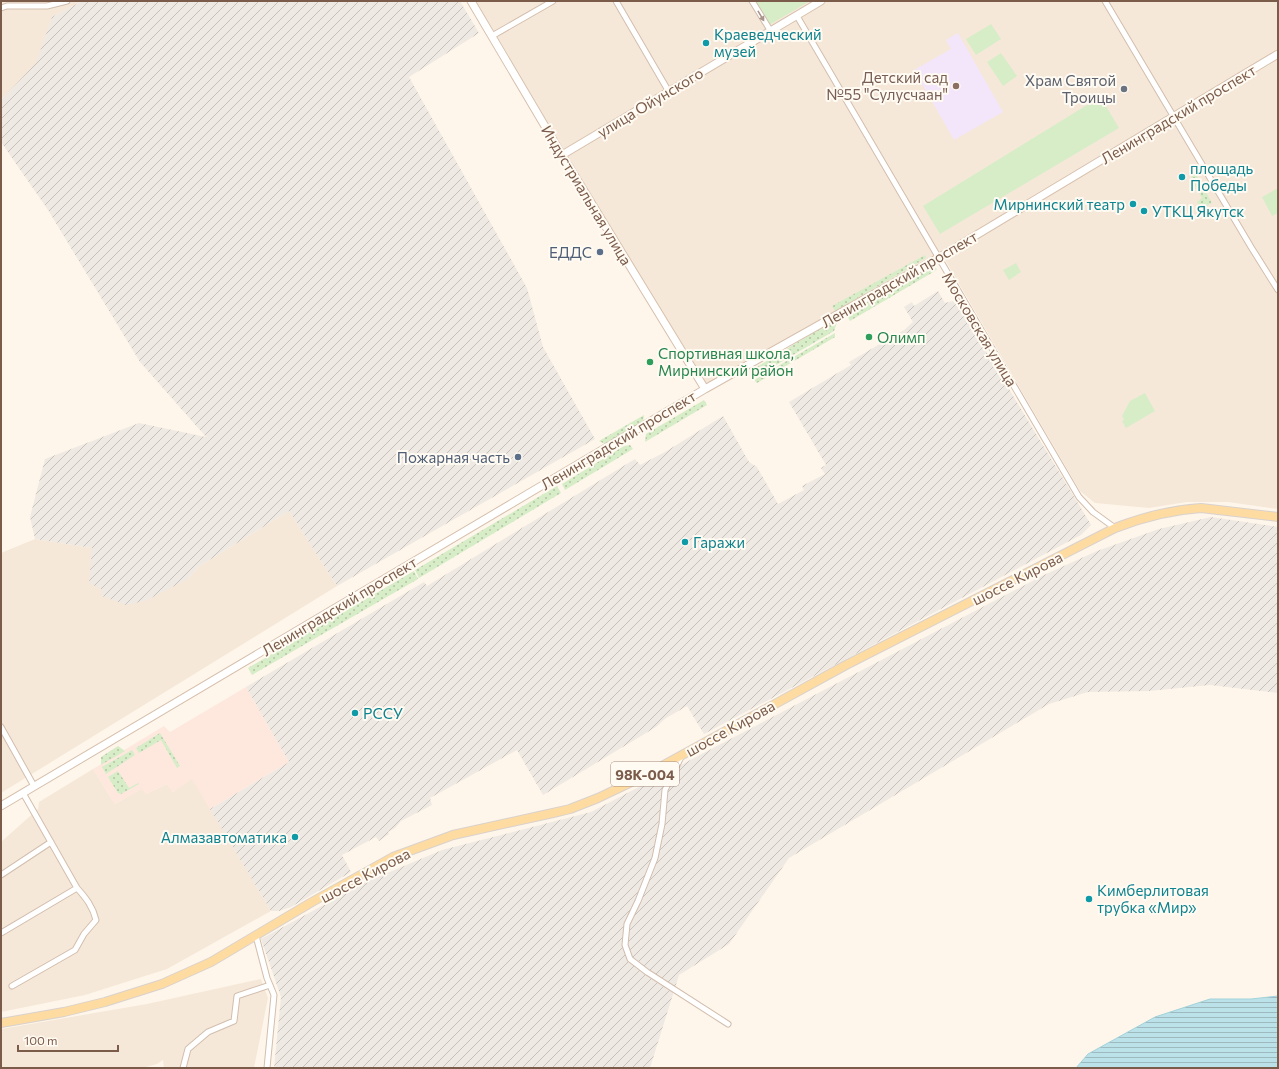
<svg xmlns="http://www.w3.org/2000/svg" width="1279" height="1069" font-family="Commissioner,sans-serif">
  <style>
    .residential { fill: #f6e8d8 }
    .commercial { fill: #fee8de }
    .industrial { fill: url(#industrial-furrows) }
    .education { fill: #f3e6fa }
    .grass { fill: url(#grass-dots) }
    .park { fill: #d6edc7 }
    .water { fill: url(#water-rules); stroke: #a2d2dc }
    .lines { fill: none; stroke-linecap: round; stroke-linejoin: round }
    .street-casing { stroke: #d2beae; stroke-width: 7 }
    .secondary-casing { stroke: #d7c0ae; stroke-width: 9 }
    .primary-casing { stroke: #dad1cd; stroke-width: 10 }
    .street { stroke: #fff; stroke-width: 5 }
    .secondary { stroke: #fff; stroke-width: 7 }
    .primary { stroke: #fedca1; stroke-width: 8 }
    .oneway { fill: #a9958a }
    .culture-dot { fill: #0f9aa8; stroke: #fffaf2; stroke-width: 1.5 }
    .education-dot { fill: #8d6e63; stroke: #fffaf2; stroke-width: 1.5 }
    .worship-dot { fill: #6b7280; stroke: #fffaf2; stroke-width: 1.5 }
    .service-dot { fill: #5c6f8a; stroke: #fffaf2; stroke-width: 1.5 }
    .leisure-dot { fill: #2e9e5b; stroke: #fffaf2; stroke-width: 1.5 }
    .labels { text-anchor: middle; dominant-baseline: central; stroke-width: 4; stroke-linejoin: round; paint-order: stroke }
    .shield { fill: #fffaf2; stroke: #a38b7d; stroke-width: 1 }
    .shield-label { font-size: 14px; font-weight: bold; fill: #7b5c4b }
    .culture-label { font-size: 15px; fill: #0d838f; stroke: #fffaf2; text-anchor: start }
    .education-label { font-size: 15px; fill: #785e54; stroke: #fffaf2; text-anchor: end }
    .worship-label { font-size: 15px; fill: #5b616d; stroke: #fffaf2; text-anchor: end }
    .street-label { font-size: 15px; fill: #7b5c4b; stroke: #fffaf2 }
    .service-label { font-size: 15px; fill: #4e5e75; stroke: #fffaf2; text-anchor: end }
    .leisure-label { font-size: 15px; fill: #27864d; stroke: #fffaf2; text-anchor: start }
  </style>
  <defs>
    <pattern id="industrial-furrows" width="10" height="10" patternUnits="userSpaceOnUse"><rect width="10" height="10" fill="#efe9e3"/><path d="M-1 1l2-2M0 10L10 0M9 11l2-2" fill="none" stroke="#c7c0ba"/></pattern>
    <pattern id="grass-dots" width="8" height="8" patternUnits="userSpaceOnUse"><rect width="8" height="8" fill="#d6edc7"/><path d="M2 2h.1M6 6h.1" fill="none" stroke="#b3c3a4" stroke-width="1.8" stroke-linecap="round"/></pattern>
    <pattern id="water-rules" width="6" height="5" patternUnits="userSpaceOnUse"><rect width="6" height="5" fill="#bce2e9"/><path d="M0 2.5h6" fill="none" stroke="#9ebabf"/></pattern>
  </defs>
  <rect width="100%" height="100%" fill="#fef6ea"/>
  <path class="residential" d="M 1,1 L 82,1 L 52,17 L 37,63 L 1,100 Z
    M 476,1 L 1278,1 L 1278,509 L 1228,502 L 1187,502 L 1149,508 L 1095,503 L 1080,491 L 941,253 L 707,390 Z
    M 289,511 L 337,586 L 1,793 L 1,553 L 35,539 L 92,548 L 188,579 L 198,567 Z
    M 93,769 L 115,804 L 142,788 L 146,794 L 167,784 L 173,792 L 192,778 L 271,911 L 167,969 L 85,995 L 1,1012 L 1,842 L 38,809 L 39,802 Z
    M 261,979 L 268,998 L 254,1068 L 164,1068 L 163,1060 L 157,1064 L 142,1068 L 1,1068 L 1,1029 L 147,1004 Z"/>
  <path class="commercial" d="M 246,687 L 289,762 L 210,809 L 192,779 L 173,792 L 167,784 L 146,794 L 142,789 L 115,804 L 93,769 L 164,726 L 170,732 Z"/>
  <path class="industrial" d="M 82,1 L 460,1 L 479,33 L 409,77 L 527,288 L 543,347 L 595,439 L 337,586 L 289,511 L 198,567 L 188,579 L 145,601 L 126,605 L 102,596 L 101,589 L 89,583 L 92,548 L 35,539 L 30,517 L 45,459 L 139,423 L 206,437 L 140,362 L 48,210 L 1,142 L 1,100 L 36,63 L 52,17 Z
    M 938,291 L 945,303 L 953,301 L 963,313 L 1090,523 L 1091,525 L 1081,535 L 704,734 L 687,706 L 666,718 L 656,727 L 543,795 L 517,750 L 430,798 L 432,805 L 401,821 L 395,828 L 388,832 L 389,834 L 379,841 L 376,837 L 342,855 L 351,872 L 291,907 L 279,911 L 271,911 L 210,809 L 289,762 L 246,687 L 424,582 L 427,586 L 635,459 L 640,465 L 665,452 L 723,416 L 749,462 L 757,467 L 778,504 L 804,490 L 802,486 L 825,474 L 821,468 L 826,465 L 789,402 L 851,365 L 849,362 L 904,330 L 913,322 L 904,307 L 912,302 L 914,306 Z
    M 1211,517 L 1278,527 L 1278,693 L 1210,685 L 1149,691 L 1088,692 L 1049,704 L 789,858 L 729,944 L 679,975 L 650,1068 L 274,1068 L 281,997 L 261,939 L 366,882 L 442,850 L 591,812 L 1044,575 L 1097,551 L 1159,529 Z"/>
  <path class="education" d="M 958,33 L 1003,112 L 954,140 L 914,70 L 951,49 L 946,40 Z"/>
  <path class="grass" d="M 1194,171 L 1212,203 L 1201,209 L 1197,202 L 1202,198 L 1191,179 Z
    M 925,255 L 926,258 L 835,311 L 832,306 Z
    M 930,266 L 937,269 L 935,271 L 850,321 L 846,314 Z
    M 839,317 L 834,331 L 754,378 L 750,371 Z
    M 835,333 L 835,337 L 757,383 L 754,380 Z
    M 704,400 L 707,405 L 645,442 L 646,434 Z
    M 644,415 L 643,422 L 605,444 L 599,441 Z
    M 630,445 L 633,449 L 565,490 L 562,484 L 624,446 Z
    M 557,486 L 561,493 L 419,578 L 415,570 Z
    M 414,571 L 418,579 L 252,675 L 248,668 Z
    M 160,733 L 180,766 L 177,768 L 161,740 L 139,753 L 136,748 Z
    M 118,746 L 125,751 L 101,765 L 101,757 Z
    M 132,750 L 135,755 L 106,774 L 102,767 Z
    M 118,771 L 129,788 L 138,783 L 139,784 L 121,794 L 118,793 L 108,777 Z"/>
  <path class="park" d="M 754,1 L 810,1 L 769,25 Z
    M 991,24 L 1001,39 L 976,55 L 966,39 Z
    M 1001,53 L 1017,76 L 1003,86 L 987,62 Z
    M 1100,96 L 1119,128 L 940,234 L 923,206 L 1095,100 Z
    M 1278,188 L 1278,213 L 1272,216 L 1262,197 Z
    M 1016,263 L 1021,272 L 1009,280 L 1003,270 Z
    M 1145,393 L 1155,411 L 1126,428 L 1122,421 L 1124,420 L 1122,416 L 1130,401 Z"/>
  <path class="water" d="M 1278,996 L 1278,1068 L 1076,1068 L 1088,1054 L 1155,1017 L 1210,999 L 1251,999 Z"/>
  <g class="lines">
    <g class="street-casing">
      <path id="street" d="M 616,1 L 669,92
        M 752,1 L 770,30
        M 1105,1 L 1251,247 L 1278,290
        M 1,8 L 7,6 L 47,6 L 67,1
        M 797,16 L 1079,497 L 1093,512 L 1115,528
        M 492,36 L 553,1
        M 1,727 L 34,786
        M 681,757 L 665,790 L 662,824 L 655,858 L 638,901 L 627,924 L 625,945 L 630,959 L 647,972 L 728,1024
        M 1,875 L 51,842
        M 1,933 L 77,888
        M 256,936 L 267,978 L 274,995 L 267,1068
        M 12,986 L 75,950 L 84,934 L 96,920 C 93,907 86,898 77,888 L 23,793
        M 183,1068 L 188,1049 L 208,1032 L 234,1021 L 237,996 L 270,985"/>
    </g>
    <g class="secondary-casing">
      <path id="secondary" d="M 471,1 L 562,155 L 705,389
        M 562,155 L 821,1
        M 1,806 L 705,389 L 938,258 L 1278,54"/>
    </g>
    <g class="primary-casing">
      <path id="primary" d="M 1,1023 L 64,1012 L 105,1002 L 162,984 L 211,962 L 312,902 L 393,857 L 453,835 L 553,813 L 570,809 L 598,798 L 642,777 L 846,665 L 1115,528 C 1143,517 1171,510 1201,508 L 1278,517"/>
    </g>
    <use href="#street" class="street"/>
    <use href="#secondary" class="secondary"/>
    <use href="#primary" class="primary"/>
  </g>
  <defs><path id="oneway-solid" d="M-6-.8H1V-3.2L6.5 0L1 3.2V.8H-6Z"/></defs>
  <use class="oneway" href="#oneway-solid" transform="translate(761 16) rotate(59)"/>
  <g class="culture-dot">
    <circle cx="706" cy="43" r="4"/>
    <circle cx="1182" cy="177" r="4"/>
    <circle cx="1133" cy="204" r="4"/>
    <circle cx="1144" cy="211" r="4"/>
    <circle cx="685" cy="542" r="4"/>
    <circle cx="355" cy="713" r="4"/>
    <circle cx="295" cy="837" r="4"/>
    <circle cx="1089" cy="899" r="4"/>
  </g>
  <circle class="education-dot" cx="956" cy="86" r="4"/>
  <circle class="worship-dot" cx="1124" cy="89" r="4"/>
  <g class="service-dot">
    <circle cx="600" cy="252" r="4"/>
    <circle cx="518" cy="457" r="4"/>
  </g>
  <g class="leisure-dot">
    <circle cx="869" cy="337" r="4"/>
    <circle cx="650" cy="362" r="4"/>
  </g>
  <g class="labels">
    <rect class="shield" x="611" y="762" width="68" height="24" rx="3"/>
    <g class="shield-label">
      <text x="645" y="774">98К-004</text>
    </g>
    <g class="culture-label">
      <text x="714" y="34">Краеведческий<tspan x="714" dy="17">музей</tspan></text>
      <text x="1190" y="168">площадь<tspan x="1190" dy="17">Победы</tspan></text>
      <text x="1125" y="204" text-anchor="end">Мирнинский театр</text>
      <text x="1152" y="211">УТКЦ Якутск</text>
      <text x="693" y="542">Гаражи</text>
      <text x="363" y="713">РССУ</text>
      <text x="287" y="837" text-anchor="end">Алмазавтоматика</text>
      <text x="1097" y="890">Кимберлитовая<tspan x="1097" dy="17">трубка «Мир»</tspan></text>
    </g>
    <g class="education-label">
      <text x="948" y="77">Детский сад<tspan x="948" dy="17">№55 "Сулусчаан"</tspan></text>
    </g>
    <g class="worship-label">
      <text x="1116" y="80">Храм Святой<tspan x="1116" dy="17">Троицы</tspan></text>
    </g>
    <g class="street-label">
      <text transform="translate(650 102) rotate(-31)">улица Ойунского</text>
      <text transform="translate(1178 114) rotate(-31)">Ленинградский проспект</text>
      <text transform="translate(587 195) rotate(59)">Индустриальная улица</text>
      <text transform="translate(899 279) rotate(-30)">Ленинградский проспект</text>
      <text transform="translate(980 329) rotate(59)">Московская улица</text>
      <text transform="translate(618 440) rotate(-31)">Ленинградский проспект</text>
      <text transform="translate(1017 578) rotate(-27)">шоссе Кирова</text>
      <text transform="translate(339 606) rotate(-31)">Ленинградский проспект</text>
      <text transform="translate(730 728) rotate(-29)">шоссе Кирова</text>
      <text transform="translate(365 875) rotate(-28)">шоссе Кирова</text>
    </g>
    <g class="service-label">
      <text x="592" y="252">ЕДДС</text>
      <text x="510" y="457">Пожарная часть</text>
    </g>
    <g class="leisure-label">
      <text x="877" y="337">Олимп</text>
      <text x="658" y="353">Спортивная школа,<tspan x="658" dy="17">Мирнинский район</tspan></text>
    </g>
  </g>
  <rect width="1279" height="1069" fill="none" stroke="#7b5c4b" stroke-width="4"/>
  <path d="M18 1045v6h100v-6" fill="none" stroke="#7b5c4b" stroke-width="2"/>
  <text x="24" y="1045" font-size="12" fill="#7b5c4b" stroke="#fffaf2" stroke-width="3" paint-order="stroke">100 m</text>
</svg>
